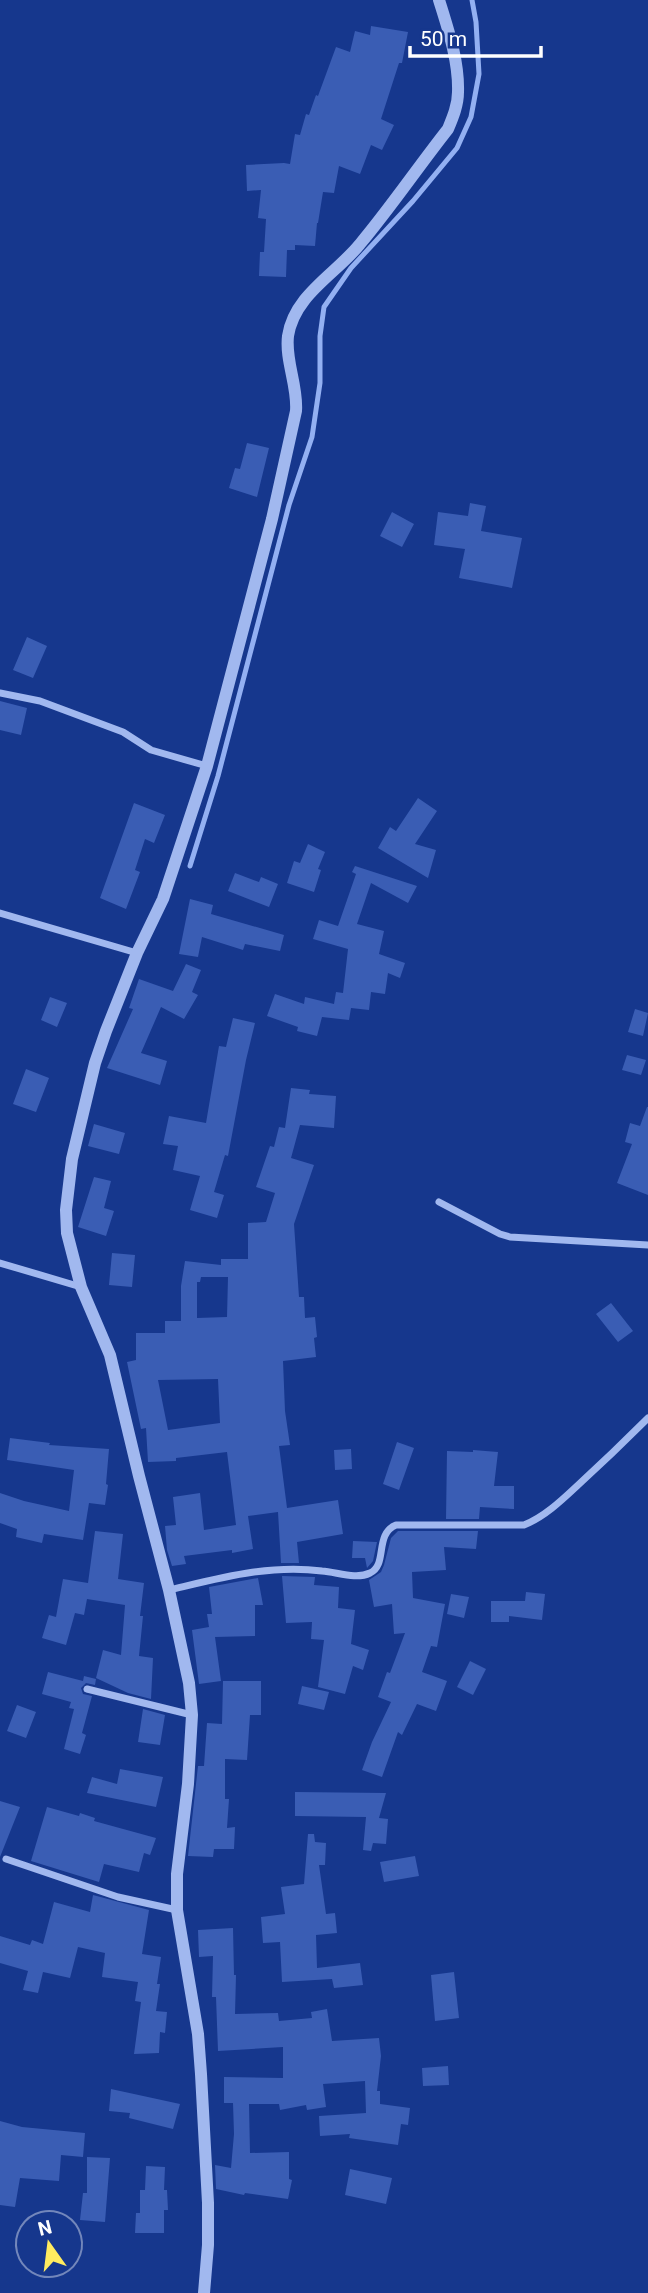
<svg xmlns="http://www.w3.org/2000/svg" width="648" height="2293" font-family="Roboto,sans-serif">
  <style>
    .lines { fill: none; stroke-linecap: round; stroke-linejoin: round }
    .stream { stroke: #93b0f2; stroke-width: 5 }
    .building { fill: #3a5db4; fill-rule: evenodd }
    .minor { stroke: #a1b8ef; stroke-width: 7 }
    .tertiary { stroke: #a1b8ef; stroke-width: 12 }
  </style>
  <rect width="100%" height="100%" fill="#16378d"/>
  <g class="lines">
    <path class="stream" d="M 190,866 L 218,776 L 289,505 L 312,437 L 320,383 L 320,336 L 324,307 L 351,268 L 413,201 L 457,148 L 471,117 L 479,74 L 476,22 L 472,0"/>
  </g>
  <path class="building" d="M 371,26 L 408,32 L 402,63 L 399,63 L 381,119 L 394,125 L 382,150 L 371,145 L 360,174 L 339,166 L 334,193 L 323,192 L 318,223 L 317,223 L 315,246 L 295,245 L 295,250 L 287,250 L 286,277 L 259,276 L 260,252 L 264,252 L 266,219 L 258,218 L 261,190 L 247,191 L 246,165 L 284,163 L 290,164 L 295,134 L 300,135 L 306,114 L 309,115 L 316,95 L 318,96 L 336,47 L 350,52 L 355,31 L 370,35 Z
    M 247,443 L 269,448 L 257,497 L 229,488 L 235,468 L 240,469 Z
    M 470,503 L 486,506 L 481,531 L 522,538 L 512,588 L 459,578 L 465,549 L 434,545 L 438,512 L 468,516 Z
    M 392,512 L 414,524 L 402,547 L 380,536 Z
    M 27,637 L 47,646 L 33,678 L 13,670 Z
    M 0,701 L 27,708 L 21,735 L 0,730 Z
    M 418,798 L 437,811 L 415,844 L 436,850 L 428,878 L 378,848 L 390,827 L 396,831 Z
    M 134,803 L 165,815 L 154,843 L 145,839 L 135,870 L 140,872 L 126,909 L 100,898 Z
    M 308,844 L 325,852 L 318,869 L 321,870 L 314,892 L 287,883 L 294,861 L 300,863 Z
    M 355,866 L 417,886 L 408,903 L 371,883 L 357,924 L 384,931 L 379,954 L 405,963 L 400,978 L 388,973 L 385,994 L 371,992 L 369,1010 L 351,1008 L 349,1020 L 322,1017 L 317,1036 L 297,1031 L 298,1027 L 267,1016 L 275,994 L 304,1004 L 305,997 L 334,1004 L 336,992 L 343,993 L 348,949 L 313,939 L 319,920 L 338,926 L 356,874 L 352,872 Z
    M 235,873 L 259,882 L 261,877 L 278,884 L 269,907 L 228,891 Z
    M 190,899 L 213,905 L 211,914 L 284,935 L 280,951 L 245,944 L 243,950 L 202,937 L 198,957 L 179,954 Z
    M 186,964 L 201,970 L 192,992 L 198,995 L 184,1019 L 161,1007 L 141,1053 L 167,1061 L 160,1085 L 107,1068 L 133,1009 L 129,1008 L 139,979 L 173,991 Z
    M 50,997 L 67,1003 L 57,1027 L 41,1020 Z
    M 635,1009 L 648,1013 L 643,1036 L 628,1032 Z
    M 233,1018 L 255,1023 L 246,1060 L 228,1156 L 225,1155 L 214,1192 L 224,1195 L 217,1218 L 190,1210 L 200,1176 L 173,1170 L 178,1146 L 163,1144 L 169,1116 L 206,1123 L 219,1046 L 226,1047 Z
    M 627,1055 L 646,1060 L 641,1075 L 622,1070 Z
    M 26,1069 L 49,1078 L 36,1112 L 13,1104 Z
    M 291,1088 L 310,1090 L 309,1094 L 336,1096 L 334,1128 L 300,1125 L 291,1158 L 314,1165 L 294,1224 L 299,1297 L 304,1297 L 305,1318 L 315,1317 L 317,1337 L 314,1338 L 316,1357 L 283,1361 L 285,1411 L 290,1445 L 279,1446 L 287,1508 L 338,1500 L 343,1534 L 297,1542 L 299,1563 L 281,1563 L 278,1512 L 248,1516 L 253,1549 L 232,1553 L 232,1550 L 184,1556 L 186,1564 L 172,1566 L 167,1550 L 165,1526 L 176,1525 L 173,1497 L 200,1493 L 204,1530 L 236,1525 L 227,1452 L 176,1458 L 176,1461 L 148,1462 L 146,1428 L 141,1429 L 127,1362 L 136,1360 L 136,1333 L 165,1333 L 165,1321 L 181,1321 L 181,1286 L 185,1261 L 221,1265 L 221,1259 L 248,1259 L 248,1223 L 266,1222 L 275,1193 L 256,1187 L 270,1146 L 274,1147 L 279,1127 L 285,1128 ZM 201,1277 L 228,1277 L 227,1317 L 197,1318 L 197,1282 L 200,1282 ZM 218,1379 L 220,1423 L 168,1430 L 158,1380 Z
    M 647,1107 L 648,1107 L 648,1195 L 617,1183 L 632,1144 L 625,1142 L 630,1123 L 640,1126 Z
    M 94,1124 L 125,1133 L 119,1154 L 88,1146 Z
    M 94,1177 L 111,1181 L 104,1208 L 114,1211 L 106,1236 L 78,1227 Z
    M 112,1253 L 135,1255 L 132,1287 L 109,1285 Z
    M 611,1303 L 633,1331 L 618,1342 L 596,1314 Z
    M 10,1438 L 50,1443 L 49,1445 L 109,1449 L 106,1484 L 108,1485 L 105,1505 L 89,1503 L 83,1540 L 44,1534 L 42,1543 L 16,1537 L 17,1529 L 0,1523 L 0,1493 L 24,1501 L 69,1511 L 74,1470 L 7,1460 Z
    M 397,1442 L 414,1448 L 399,1490 L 383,1484 Z
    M 351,1449 L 352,1469 L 335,1470 L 334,1450 Z
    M 473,1450 L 498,1452 L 494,1486 L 514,1486 L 514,1509 L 480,1507 L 479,1519 L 446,1519 L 447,1451 L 473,1452 Z
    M 95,1531 L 123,1534 L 118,1579 L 144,1583 L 140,1616 L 143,1616 L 139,1656 L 153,1658 L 151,1699 L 128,1693 L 96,1678 L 103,1650 L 121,1655 L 125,1605 L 87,1599 L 84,1615 L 75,1613 L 66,1645 L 42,1638 L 49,1615 L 56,1617 L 63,1579 L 88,1583 Z
    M 398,1531 L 478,1531 L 476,1549 L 444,1547 L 446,1570 L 412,1572 L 413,1598 L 445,1604 L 437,1647 L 431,1646 L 422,1672 L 447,1681 L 436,1711 L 417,1704 L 402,1735 L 398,1732 L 382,1777 L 362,1770 L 372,1742 L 391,1702 L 378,1697 L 387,1672 L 390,1673 L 405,1633 L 394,1634 L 392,1604 L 374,1607 L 369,1580 L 381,1572 L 384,1565 L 391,1538 Z
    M 353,1541 L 377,1542 L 373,1561 L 367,1568 L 365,1558 L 352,1558 Z
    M 282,1576 L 315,1577 L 314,1585 L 339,1587 L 338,1608 L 355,1610 L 351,1644 L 369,1650 L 363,1670 L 353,1666 L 345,1694 L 318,1687 L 324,1640 L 311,1639 L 312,1622 L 286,1623 Z
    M 258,1578 L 263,1605 L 255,1605 L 255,1636 L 215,1637 L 221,1681 L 199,1684 L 192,1630 L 209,1627 L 207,1614 L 212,1614 L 209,1587 Z
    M 526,1592 L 545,1594 L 542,1620 L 509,1616 L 509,1622 L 491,1622 L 491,1601 L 525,1601 Z
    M 451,1594 L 469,1597 L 464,1618 L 447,1614 Z
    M 470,1661 L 486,1669 L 473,1695 L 457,1687 Z
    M 48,1672 L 83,1681 L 84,1676 L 96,1679 L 95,1685 L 86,1683 L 81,1688 L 83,1694 L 92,1696 L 82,1733 L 86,1735 L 80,1754 L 64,1749 L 74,1709 L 69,1708 L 71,1702 L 42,1694 Z
    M 223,1681 L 261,1681 L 261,1715 L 250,1715 L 247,1760 L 225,1759 L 225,1799 L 229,1799 L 227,1828 L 235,1827 L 234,1849 L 214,1849 L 213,1857 L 188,1856 L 198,1766 L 204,1766 L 207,1723 L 222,1724 Z
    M 302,1686 L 329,1692 L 324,1710 L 298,1704 Z
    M 17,1705 L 36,1712 L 26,1738 L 7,1731 Z
    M 143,1709 L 165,1715 L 160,1745 L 138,1742 Z
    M 120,1769 L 163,1777 L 156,1807 L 87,1793 L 92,1777 L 117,1784 Z
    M 295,1792 L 386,1793 L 379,1818 L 388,1819 L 386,1844 L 373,1843 L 371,1851 L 363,1850 L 366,1817 L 295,1816 Z
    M 0,1801 L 20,1807 L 0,1857 Z
    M 47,1807 L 79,1816 L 80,1813 L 95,1818 L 94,1821 L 156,1838 L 150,1855 L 144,1853 L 139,1872 L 104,1864 L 99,1882 L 31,1861 Z
    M 308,1834 L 314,1834 L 315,1842 L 326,1843 L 325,1865 L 319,1865 L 326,1914 L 335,1913 L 337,1933 L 316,1935 L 317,1968 L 360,1963 L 363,1985 L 334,1988 L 332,1979 L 282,1982 L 280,1942 L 263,1943 L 261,1917 L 285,1914 L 281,1887 L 304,1884 Z
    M 415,1856 L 419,1876 L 384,1882 L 380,1862 Z
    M 93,1895 L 149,1910 L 142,1954 L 161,1957 L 157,1984 L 160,1984 L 156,2011 L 167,2012 L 165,2033 L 160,2032 L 159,2053 L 134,2054 L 141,2002 L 135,2001 L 138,1982 L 102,1977 L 105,1953 L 78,1947 L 70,1978 L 43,1972 L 38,1993 L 23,1990 L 28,1971 L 0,1963 L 0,1936 L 30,1945 L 32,1940 L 43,1944 L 54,1902 L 90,1912 Z
    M 233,1928 L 234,1975 L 236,1975 L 235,2014 L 278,2013 L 279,2021 L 312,2018 L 311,2012 L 327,2009 L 332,2041 L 379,2038 L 381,2056 L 377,2091 L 380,2091 L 380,2104 L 410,2108 L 408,2125 L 401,2124 L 398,2145 L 349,2138 L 350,2134 L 320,2136 L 319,2116 L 366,2113 L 365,2081 L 323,2084 L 326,2107 L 307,2110 L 306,2105 L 280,2110 L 279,2104 L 249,2104 L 250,2153 L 289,2152 L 289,2179 L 292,2180 L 288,2199 L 245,2193 L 244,2195 L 216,2189 L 215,2165 L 231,2168 L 234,2134 L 233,2103 L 224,2103 L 224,2077 L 283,2078 L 283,2047 L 218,2051 L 216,1997 L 212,1997 L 213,1956 L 199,1957 L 198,1930 Z
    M 454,1972 L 459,2018 L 435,2021 L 431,1975 Z
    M 448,2066 L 449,2085 L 423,2086 L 422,2068 Z
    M 111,2089 L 180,2104 L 173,2129 L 129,2118 L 130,2113 L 109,2111 Z
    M 0,2121 L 22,2127 L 85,2133 L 83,2157 L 61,2155 L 59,2181 L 20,2178 L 15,2207 L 0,2205 Z
    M 87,2157 L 110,2158 L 105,2222 L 80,2220 L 83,2193 L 87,2193 Z
    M 146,2166 L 165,2167 L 164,2190 L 167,2190 L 168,2210 L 164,2210 L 164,2233 L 135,2233 L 136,2213 L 140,2213 L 140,2190 L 145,2190 Z
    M 350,2169 L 392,2178 L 386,2204 L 345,2195 Z"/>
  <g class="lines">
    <path class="minor" d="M 0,693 L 40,701 L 123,732 L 151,750 L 207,766
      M 0,913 L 137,953
      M 439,1202 L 500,1234 L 510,1237 L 648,1245
      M 0,1263 L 81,1287
      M 169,1590 C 220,1578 270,1564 322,1571 C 337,1572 356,1580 370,1573 C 388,1565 374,1534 396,1525 L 524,1525 C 544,1517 561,1501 577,1486 C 601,1464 625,1441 648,1418
      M 87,1689 L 192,1715
      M 6,1859 L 118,1897 L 177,1910"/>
    <path class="tertiary" d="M 204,2293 L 208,2245 L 208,2203 L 201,2074 L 198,2034 L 177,1910 L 177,1874 L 188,1784 L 192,1715 L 189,1683 L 169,1590 L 139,1476 L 110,1355 L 81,1287 L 67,1233 L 66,1210 L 72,1159 L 95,1063 L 106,1031 L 137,953 L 163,899 L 207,766 L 272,519 L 296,411 C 298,386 285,361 288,336 C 294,295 336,274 360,244 C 391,207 418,167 448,129 C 453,117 458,105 458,92 C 459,61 448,29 439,0"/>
  </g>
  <g transform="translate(49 2244) rotate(346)"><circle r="33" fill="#16378d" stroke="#7387bb" stroke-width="2"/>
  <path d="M0-5L12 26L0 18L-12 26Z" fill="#ffeb5f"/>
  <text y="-10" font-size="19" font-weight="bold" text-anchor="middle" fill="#ffffff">N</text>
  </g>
  <path d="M410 46v10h131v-10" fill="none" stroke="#ffffff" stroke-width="3.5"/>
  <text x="420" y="46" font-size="21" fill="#ffffff" stroke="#16378d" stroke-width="5" paint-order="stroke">50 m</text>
</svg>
